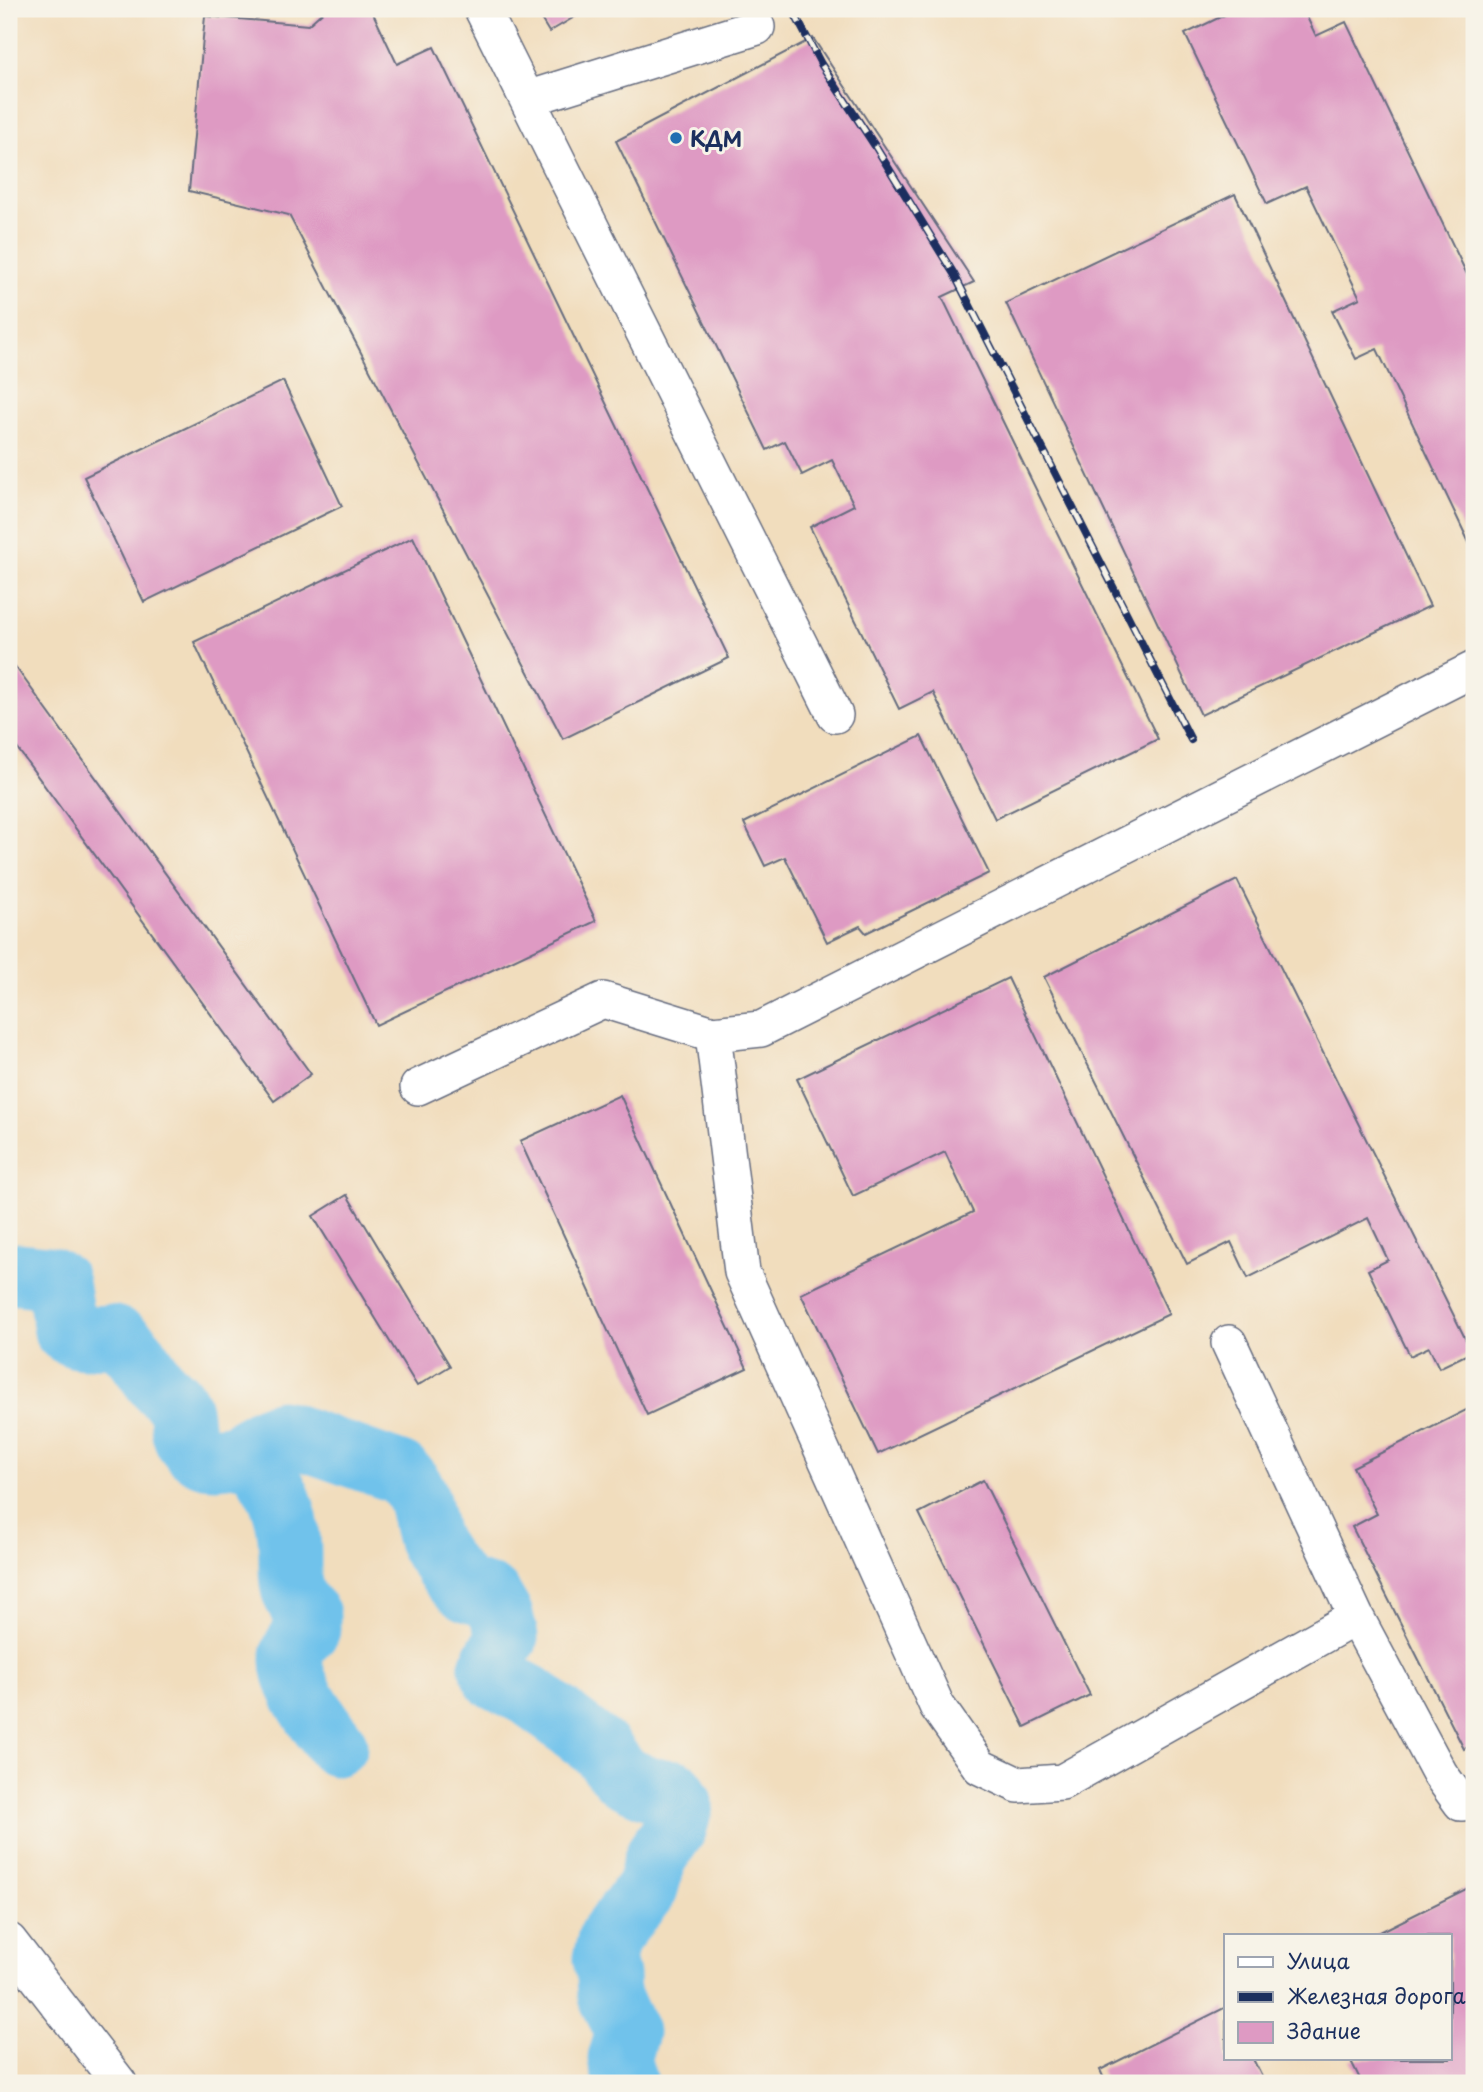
<svg xmlns="http://www.w3.org/2000/svg" width="1483" height="2092" font-family="'Playpen Sans',sans-serif">
  <style>
    .lines { fill: none; stroke-linecap: round; stroke-linejoin: round }
    .river { stroke: #70c2eb; stroke-width: 63 }
    .building { fill: #de9ac3 }
    .minor-casing { stroke: #666c7f; stroke-width: 38 }
    .minor { stroke: #fff; stroke-width: 35 }
    .rail-casing { stroke: #1b2f5e; stroke-width: 8 }
    .rail { stroke: #f7f3e8; stroke-width: 5; stroke-dasharray: 16; stroke-linecap: butt }
    .poi-dot { fill: #1f6fb2; stroke: #f7f3e8; stroke-width: 2.5 }
    .labels { text-anchor: middle; dominant-baseline: central; stroke-width: 6; stroke-linejoin: round; paint-order: stroke }
    .poi-label { font-size: 21px; font-weight: bold; fill: #1b2f5e; stroke: #f7f3e8; text-anchor: start }
  </style>
  <rect width="100%" height="100%" fill="#f7f3e8"/>
  <filter id="ink" filterUnits="userSpaceOnUse"><feTurbulence type="fractalNoise" baseFrequency=".0143" numOctaves="2"/><feDisplacementMap in="SourceGraphic" scale="14" xChannelSelector="R" yChannelSelector="G"/><feConvolveMatrix kernelMatrix="1 2 1 2 8 2 1 2 1" color-interpolation-filters="sRGB"/></filter>
  <filter id="wash" filterUnits="userSpaceOnUse"><feTurbulence type="fractalNoise" baseFrequency=".00686" numOctaves="4" result="noise"/><feDisplacementMap in="SourceGraphic" scale="28" xChannelSelector="R" yChannelSelector="G"/><feGaussianBlur stdDeviation="1.57" result="paint"/><feColorMatrix in="noise" values="0 0 0 0 0 0 0 0 0 0 0 0 0 0 0 0 0 1.4 0 .05"/><feComposite in="paint" operator="in"/></filter>
  <g filter="url(#wash)">
    <rect width="100%" height="100%" fill="#f1ddbd"/>
    <g class="lines">
      <path class="river" d="M 9,1273 L 48,1277 L 57,1282 L 65,1331 C 87,1347 102,1329 120,1340 C 140,1352 146,1373 161,1388 C 168,1395 175,1398 179,1407 C 183,1418 180,1433 188,1443 C 210,1472 234,1445 256,1460 C 262,1464 267,1476 271,1482 C 282,1499 287,1517 289,1537 C 293,1571 282,1589 309,1615 L 309,1629 C 303,1636 296,1642 293,1651 C 285,1680 321,1723 336,1745
        M 237,1454 L 265,1437 L 281,1431 L 400,1473 C 423,1494 419,1508 427,1536 C 430,1548 455,1582 465,1589 C 473,1593 483,1595 491,1597 L 502,1616 L 507,1637 L 490,1667 L 494,1677 L 532,1697 L 599,1748 L 623,1777 L 650,1789 L 675,1791 L 682,1805 L 676,1827 L 656,1856 L 647,1888 L 609,1937 L 604,1959 L 608,1975 L 609,1996 L 627,2032 L 619,2059 L 626,2083"/>
    </g>
    <g id="blocks">
      <path class="building" d="M 326,9 L 371,9 L 397,64 L 434,47 L 729,658 L 563,739 L 289,215 L 189,191 L 205,16 L 308,25 Z
        M 535,9 L 588,9 L 549,32 Z
        M 1237,9 L 1303,9 L 1316,36 L 1346,22 L 1474,289 L 1474,553 L 1377,349 L 1356,359 L 1332,311 L 1360,298 L 1306,186 L 1267,204 L 1185,34 Z
        M 813,38 L 974,282 L 942,297 L 1158,739 L 995,819 L 933,692 L 899,709 L 810,527 L 854,505 L 832,460 L 802,475 L 785,441 L 767,450 L 616,141 Z
        M 1235,194 L 1430,606 L 1201,715 L 1006,303 Z
        M 283,381 L 342,506 L 144,602 L 84,477 Z
        M 413,537 L 596,921 L 376,1025 L 194,642 Z
        M 9,658 L 311,1074 L 274,1101 L 9,737 Z
        M 921,736 L 989,873 L 866,933 L 860,926 L 827,942 L 785,857 L 765,866 L 744,823 Z
        M 1237,880 L 1472,1352 L 1439,1368 L 1429,1347 L 1410,1356 L 1368,1270 L 1388,1260 L 1368,1218 L 1248,1278 L 1231,1242 L 1187,1264 L 1044,977 Z
        M 1008,978 L 1169,1314 L 878,1454 L 801,1294 L 973,1212 L 945,1152 L 853,1196 L 797,1079 Z
        M 620,1095 L 747,1368 L 647,1415 L 520,1141 Z
        M 347,1195 L 450,1366 L 417,1386 L 313,1216 Z
        M 1474,1406 L 1474,1743 L 1464,1749 L 1352,1527 L 1377,1514 L 1353,1467 Z
        M 983,1480 L 1090,1695 L 1025,1727 L 919,1513 Z
        M 1474,1885 L 1474,2083 L 1362,2083 L 1350,2059 L 1450,2059 L 1450,1936 L 1372,1936 Z
        M 1226,2007 L 1226,2059 L 1253,2059 L 1265,2083 L 1106,2083 L 1100,2070 Z"/>
    </g>
  </g>
  <g filter="url(#ink)">
    <use href="#blocks" fill-opacity="0" stroke="#666c7f" stroke-width="2"/>
    <g class="lines">
      <g class="minor-casing">
        <path id="minor" d="M 482,9 L 835,715
          M 527,99 L 757,27
          M 713,1034 L 742,1272 L 937,1706 L 980,1767 L 1018,1785 L 1062,1782 L 1356,1617
          M 418,1087 L 603,1000 L 713,1034 L 761,1029 L 1474,669
          M 1229,1343 L 1356,1617 L 1440,1774 L 1461,1803 L 1474,1802
          M 9,1941 L 119,2083"/>
      </g>
      <use href="#minor" class="minor"/>
      <g class="rail-casing">
        <path id="rail" d="M 792,9 L 821,64 L 875,146 L 954,274 L 1191,740"/>
      </g>
      <use href="#rail" class="rail"/>
    </g>
  </g>
  <circle class="poi-dot" cx="676" cy="138" r="7"/>
  <g class="labels">
    <g class="poi-label">
      <text x="690" y="138">КДМ</text>
    </g>
  </g>
  <rect width="1483" height="2092" fill="none" stroke="#f7f3e8" stroke-width="35"/>
  <rect x="1224" y="1934" width="228" height="126" fill="#f7f3e8" stroke="#9fa5b1" stroke-width="2"/>
  <rect x="1238" y="1957" width="35" height="10" fill="#ffffff" stroke="#9fa5b1" stroke-width="2"/>
  <text x="1287" y="1969" font-size="21" fill="#1b2f5e">Улица</text>
  <rect x="1238" y="1992" width="35" height="10" fill="#1b2f5e" stroke="#9fa5b1" stroke-width="2"/>
  <text x="1287" y="2004" font-size="21" fill="#1b2f5e">Железная дорога</text>
  <rect x="1238" y="2022" width="35" height="21" fill="#de9ac3" stroke="#9fa5b1" stroke-width="2"/>
  <text x="1287" y="2039" font-size="21" fill="#1b2f5e">Здание</text>
</svg>
